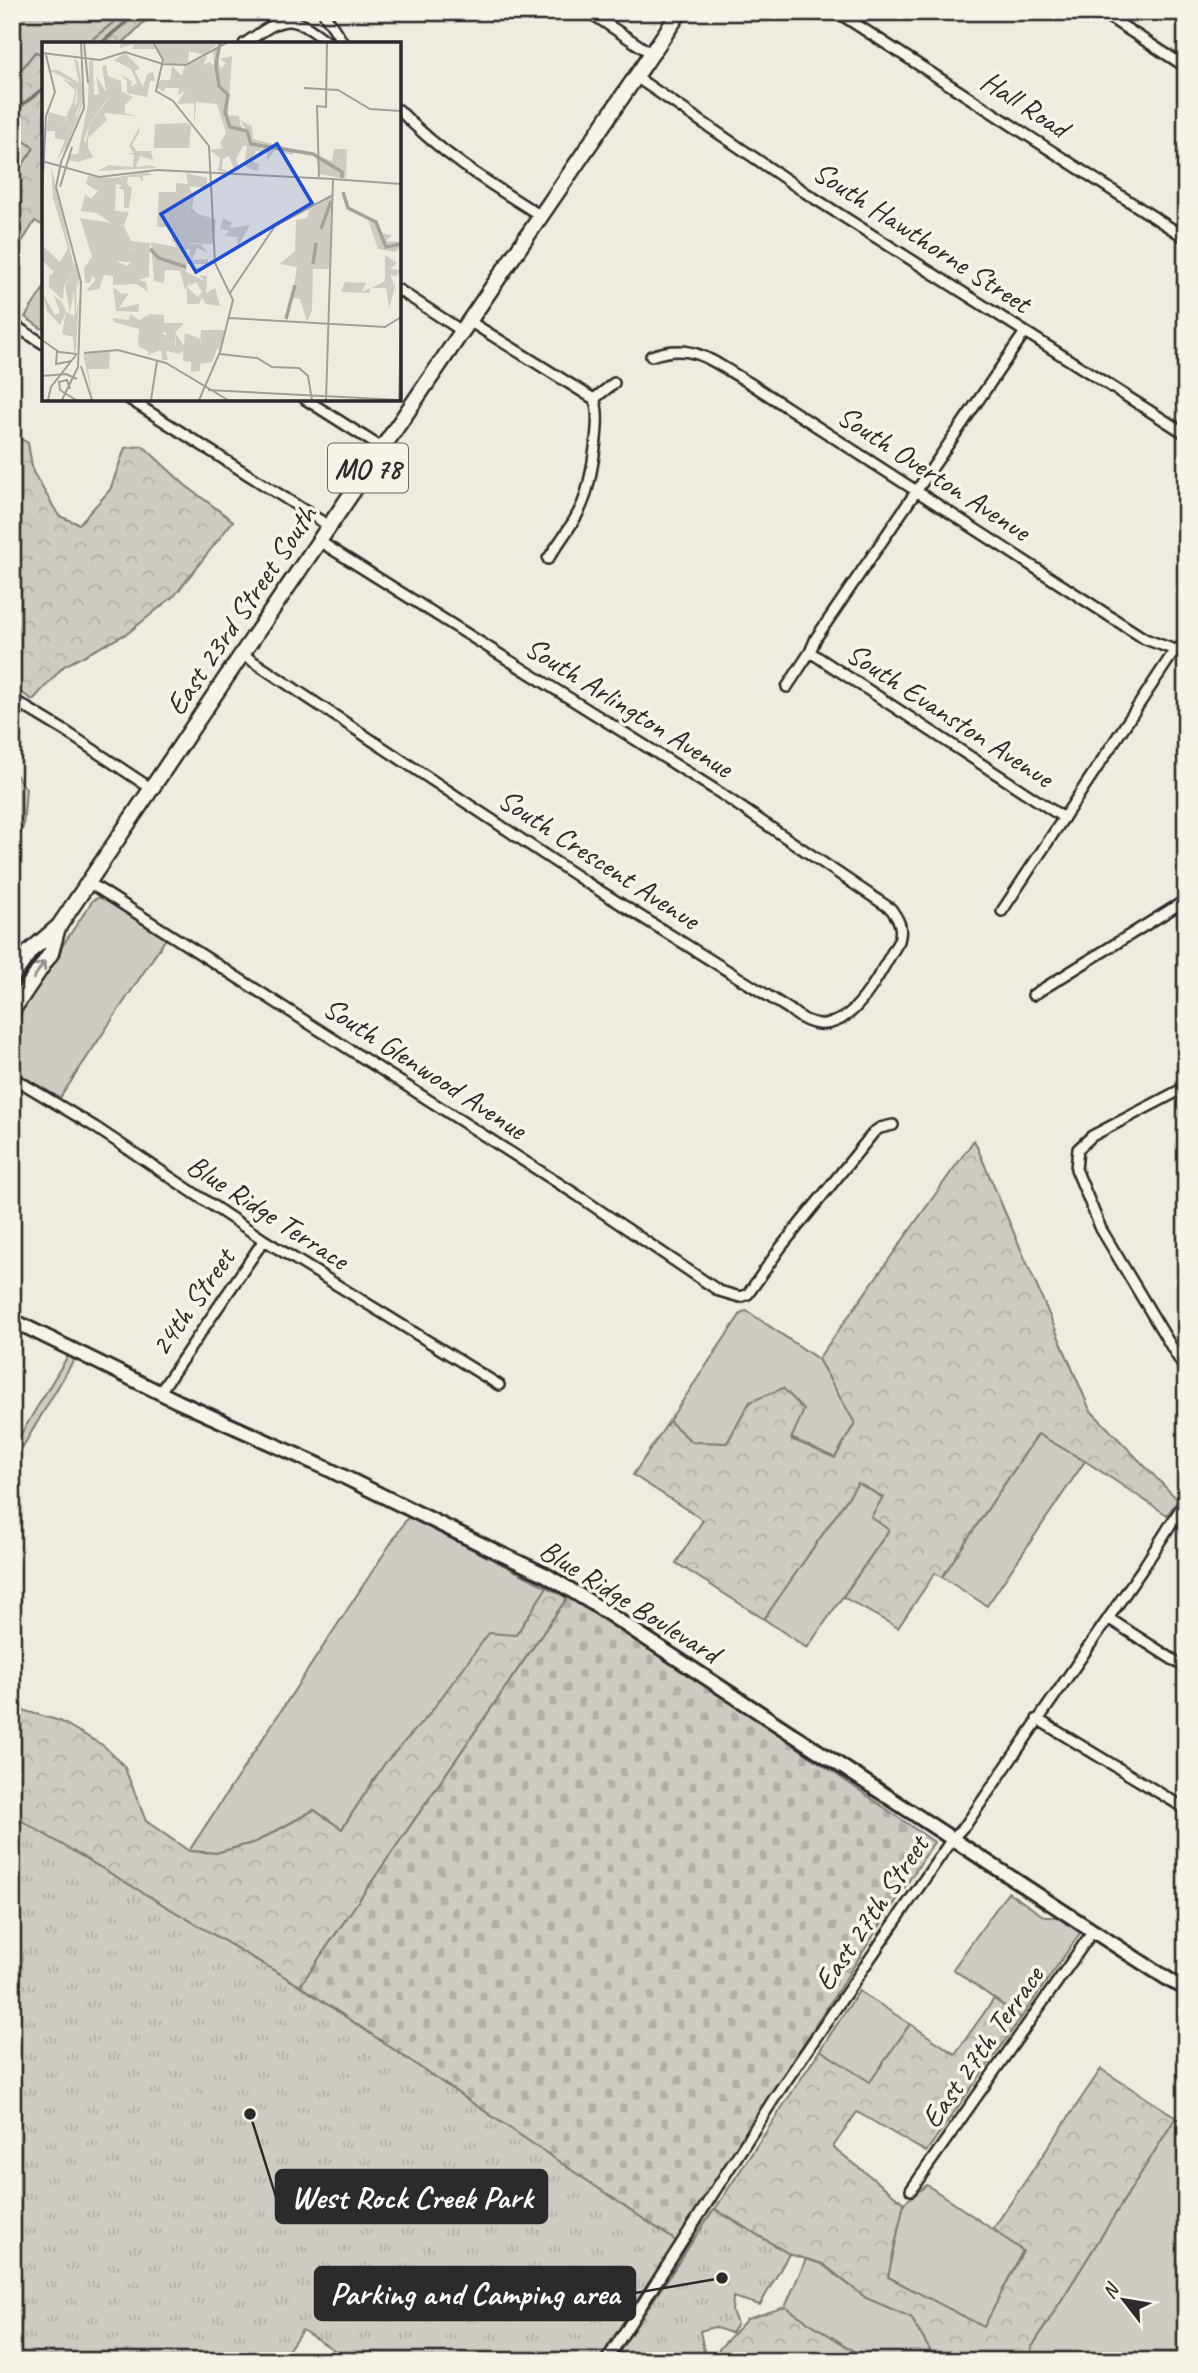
<svg xmlns="http://www.w3.org/2000/svg" width="1198" height="2373" font-family="Caveat,sans-serif">
  <style>
    .grass { fill: #cfcbc2; stroke: #7d7b76; stroke-width: 2 }
    .forest { fill: url(#forest-crowns); stroke: #7d7b76; stroke-width: 2 }
    .cemetery { fill: url(#cemetery-stones); stroke: #7d7b76; stroke-width: 2 }
    .park { fill: url(#park-tufts); stroke: #7d7b76; stroke-width: 2 }
    .lines { fill: none; stroke-linecap: round; stroke-linejoin: round }
    .stream { stroke: #74726e; stroke-width: 3.5 }
    .street-casing { stroke: #2b2b2b; stroke-width: 14 }
    .secondary-casing { stroke: #2b2b2b; stroke-width: 18 }
    .primary-casing { stroke: #2b2b2b; stroke-width: 19 }
    .street { stroke: #f7f3e8; stroke-width: 9 }
    .secondary { stroke: #f7f3e8; stroke-width: 12 }
    .primary { stroke: #f7f3e8; stroke-width: 14 }
    .oneway { stroke: #918f8a }
    .labels { text-anchor: middle; dominant-baseline: central; stroke-width: 7; stroke-linejoin: round; paint-order: stroke }
    .shield { fill: #f7f3e8; stroke: #686764; stroke-width: 2 }
    .shield-label { font-size: 28px; font-weight: bold; fill: #2b2b2b }
    .street-label { font-size: 30px; fill: #2b2b2b; stroke: #f7f3e8 }
    .inset-river { fill: none; stroke: #a4a29a; stroke-width: 3.5 }
    .inset-road { fill: none; stroke: #a19e98; stroke-width: 2 }
    .view { fill: #1d4ed8; fill-opacity: 0.15; stroke: #1d4ed8; stroke-width: 3.5 }
    .inset-edge { fill: none; stroke: #2b2b2b; stroke-width: 3.5 }
    .leader { fill: none; stroke: #2b2b2b; stroke-width: 2.5 }
    .callout-dot { fill: #2b2b2b; stroke: #f7f3e8; stroke-width: 2.5 }
    .callout { fill: #2b2b2b; stroke: #2b2b2b; stroke-width: 2.5 }
    .callout-label { font-size: 32px; text-anchor: middle; font-weight: bold; fill: #fff }
  </style>
  <defs>
    <pattern id="forest-crowns" width="20" height="18" patternUnits="userSpaceOnUse" patternTransform="scale(1.75)"><rect width="20" height="18" fill="#cfcbc2"/><path d="M2 6a3 3 0 1 1 6 0M12 15a3 3 0 1 1 6 0" fill="none" stroke="#b2aea7"/></pattern>
    <pattern id="cemetery-stones" width="16" height="16" patternUnits="userSpaceOnUse" patternTransform="scale(1.75)"><rect width="16" height="16" fill="#cfcbc2"/><path d="M2 7V4a2 2 0 0 1 4 0v3zM10 15v-3a2 2 0 0 1 4 0v3z" fill="#b2aea7"/></pattern>
    <pattern id="park-tufts" width="24" height="20" patternUnits="userSpaceOnUse" patternTransform="scale(1.75)"><rect width="24" height="20" fill="#cfcbc2"/><path d="M3 7l-1-3M5 7V3M7 7l1-3M15 17l-1-3M17 17v-4M19 17l1-3" fill="none" stroke="#b2aea7"/></pattern>
  </defs>
  <rect width="100%" height="100%" fill="#efebe0"/>
  <filter id="ink" filterUnits="userSpaceOnUse"><feTurbulence type="fractalNoise" baseFrequency=".0143" numOctaves="2"/><feDisplacementMap in="SourceGraphic" scale="14" xChannelSelector="R" yChannelSelector="G"/><feConvolveMatrix kernelMatrix="1 2 1 2 8 2 1 2 1" color-interpolation-filters="sRGB"/></filter>
  <g filter="url(#ink)">
    <path class="grass" d="M 12,12 L 86,12 L 90,15 L 92,12 L 127,12 L 86,44 L 44,44 L 44,55 L 35,52 L 12,82 Z
      M 15,134 L 34,148 L 12,181 L 12,136 Z
      M 44,288 L 44,330 L 25,317 Z
      M 100,897 L 107,900 L 167,937 L 60,1098 L 12,1070 L 12,1021 L 93,900 Z
      M 747,1311 L 818,1359 L 855,1423 L 835,1458 L 791,1438 L 750,1402 L 727,1443 L 692,1442 L 669,1421 L 742,1312 Z
      M 69,1354 L 75,1358 L 12,1465 L 12,1449 Z
      M 1038,1434 L 1085,1461 L 987,1606 L 942,1577 Z
      M 858,1483 L 883,1498 L 889,1530 L 807,1648 L 764,1619 Z
      M 408,1517 L 547,1587 L 516,1635 L 427,1718 L 385,1763 L 342,1829 L 314,1810 L 256,1842 L 216,1853 L 189,1851 Z
      M 1008,1892 L 1045,1917 L 1057,1917 L 1080,1933 L 1021,2018 L 953,1969 Z
      M 859,1991 L 910,2024 L 870,2083 L 820,2050 Z
      M 1176,2117 L 1186,2124 L 1186,2361 L 1028,2361 L 1032,2347 Z
      M 927,2185 L 1023,2250 L 984,2328 L 888,2277 L 904,2203 Z
      M 806,2259 L 822,2264 L 866,2298 L 911,2317 L 934,2357 L 930,2361 L 869,2361 L 785,2307 Z"/>
    <path class="forest" d="M 127,12 L 154,12 L 122,44 L 86,44 Z
      M 35,52 L 44,55 L 44,226 L 35,221 L 12,258 L 12,181 L 34,148 L 15,134 L 12,136 L 12,82 Z
      M 12,434 L 28,443 L 33,472 L 59,516 L 79,524 L 110,490 L 125,448 L 143,446 L 185,485 L 233,521 L 175,595 L 128,633 L 64,666 L 33,700 L 12,687 Z
      M 12,769 L 26,789 L 23,828 L 12,839 Z
      M 974,1140 L 1090,1410 L 1178,1500 L 1167,1515 L 1085,1461 L 1038,1434 L 942,1577 L 935,1573 L 898,1628 L 843,1597 L 889,1530 L 871,1517 L 883,1497 L 858,1483 L 764,1619 L 676,1563 L 703,1520 L 633,1475 L 669,1421 L 692,1442 L 727,1443 L 750,1402 L 783,1388 L 804,1410 L 791,1439 L 835,1458 L 855,1423 L 818,1359 Z
      M 547,1587 L 567,1598 L 300,1986 L 12,1815 L 12,1707 L 60,1721 L 104,1746 L 124,1766 L 146,1821 L 189,1851 L 216,1853 L 256,1842 L 314,1810 L 342,1829 L 385,1763 L 427,1717 L 489,1633 L 516,1635 Z
      M 994,1999 L 1021,2018 L 926,2152 L 857,2112 L 833,2147 L 904,2203 L 888,2277 L 984,2327 L 1023,2251 L 993,2229 L 1101,2069 L 1176,2117 L 1032,2347 L 1028,2361 L 930,2361 L 934,2357 L 911,2317 L 866,2298 L 823,2264 L 789,2254 L 715,2209 L 820,2050 L 870,2082 L 910,2024 L 955,2054 Z
      M 785,2307 L 869,2361 L 720,2361 L 719,2349 L 747,2319 Z"/>
    <path class="cemetery" d="M 572,1591 L 934,1842 L 676,2241 L 300,1986 Z"/>
    <path class="park" d="M 12,1815 L 300,1986 L 676,2241 L 598,2361 L 352,2361 L 302,2330 L 281,2361 L 12,2361 Z
      M 714,2209 L 789,2254 L 760,2305 L 733,2297 L 732,2311 L 737,2324 L 731,2333 L 714,2327 L 700,2331 L 706,2361 L 613,2361 Z"/>
    <g class="lines">
      <path class="stream" d="M 100,44 L 138,12
        M 12,113 L 44,88"/>
      <g class="street-casing">
        <path id="street" d="M 323,12 L 344,44
          M 589,12 L 652,54
          M 837,12 L 1186,238
          M 1101,12 L 1186,67
          M 244,44 C 285,15 290,12 330,44
          M 636,77 L 806,193 L 1186,434
          M 399,110 C 441,154 490,184 541,216
          M 399,290 L 462,331
          M 469,321 L 594,399
          M 12,324 L 44,344
          M 651,356 C 694,341 712,362 748,382 L 1145,639 L 1175,650 L 1186,644
          M 129,399 L 329,526
          M 305,399 L 382,448
          M 594,399 L 614,383
          M 548,559 C 560,540 578,519 585,497 C 591,478 603,415 594,399
          M 810,652 L 1064,818
          M 242,654 L 584,881 L 789,1009 C 844,1057 875,979 899,941 C 903,927 899,920 891,909 L 714,789 L 319,541
          M 787,687 L 810,652 L 816,638 L 1025,332
          M 12,699 L 65,731 L 152,789
          M 88,882 L 577,1195 L 719,1291 L 740,1297 L 748,1294 L 781,1247 L 874,1132 L 880,1128 L 893,1125
          M 1002,911 L 1175,650
          M 1033,995 L 1186,900
          M 12,1077 L 95,1127 L 264,1240 L 499,1385
          M 1186,1087 L 1092,1136 L 1078,1149 L 1076,1169 L 1101,1229 L 1186,1371
          M 160,1392 L 264,1240
          M 1108,1618 L 1186,1668
          M 1037,1719 L 1186,1809
          M 911,2190 L 1093,1931
          M 606,2361 L 775,2097 L 952,1839 L 967,1823 L 1145,1565 L 1186,1500"/>
      </g>
      <g class="secondary-casing">
        <path id="secondary" d="M 12,1320 L 179,1402 L 328,1469 L 499,1553 L 546,1575 L 592,1603 L 1093,1931 L 1171,1981 L 1186,1988"/>
      </g>
      <g class="primary-casing">
        <path id="primary" d="M 12,977 L 30,951 L 59,926 L 242,654 L 680,12
          M 12,1011 L 51,953 L 58,927"/>
      </g>
      <use href="#street" class="street"/>
      <use href="#secondary" class="secondary"/>
      <use href="#primary" class="primary"/>
    </g>
    <defs><path id="oneway-shaft" d="M-6 0H5M1.5-3L5.5 0L1.5 3" fill="none" stroke-width="1.6" stroke-linecap="round" stroke-linejoin="round" transform="scale(1.75)"/></defs>
    <use class="oneway" href="#oneway-shaft" transform="translate(39 970) rotate(-57)"/>
  </g>
  <g class="labels">
    <rect class="shield" x="328" y="443.5" width="80" height="49" rx="5"/>
    <g class="shield-label">
      <text x="368" y="468">MO 78</text>
    </g>
    <g class="street-label">
      <text transform="translate(1025 104) rotate(33)">Hall Road</text>
      <text transform="translate(922 237) rotate(33)">South Hawthorne Street</text>
      <text transform="translate(934 473) rotate(33)">South Overton Avenue</text>
      <text transform="translate(241 610) rotate(-56)">East 23rd Street South</text>
      <text transform="translate(629 707) rotate(32)">South Arlington Avenue</text>
      <text transform="translate(950 715) rotate(33)">South Evanston Avenue</text>
      <text transform="translate(599 859) rotate(33)">South Crescent Avenue</text>
      <text transform="translate(425 1068) rotate(33)">South Glenwood Avenue</text>
      <text transform="translate(268 1212) rotate(33)">Blue Ridge Terrace</text>
      <text transform="translate(192 1302) rotate(-55)">24th Street</text>
      <text transform="translate(630 1601) rotate(32)">Blue Ridge Boulevard</text>
      <text transform="translate(871 1913) rotate(-56)">East 27th Street</text>
      <text transform="translate(982 2047) rotate(-55)">East 27th Terrace</text>
    </g>
  </g>
  <g transform="translate(42 42)">
    <rect width="359" height="359" fill="#efebe0"/>
    <path d="M 32,16 L 36,20 L 42,58 L 26,102 L 15,118 L 23,98 L 13,96 L 13,89 L 4,89 L 7,70 L 24,75 L 31,60 L 33,48 L 20,36 L 32,42 L 20,33 L 35,42 L 32,70 L 22,79 L 8,73 L 19,85 L 28,83 L 36,72 L 40,56 ZM 51,18 L 52,53 L 57,52 L 54,34 L 64,50 L 60,24 L 64,23 L 66,34 L 79,39 L 80,50 L 66,45 L 69,52 L 49,79 L 42,98 L 51,115 L 36,120 L 26,118 L 28,113 L 36,112 L 46,61 L 47,19 ZM 198,78 L 210,84 L 211,97 L 256,108 L 243,110 L 224,103 L 229,108 L 220,108 L 220,102 L 212,101 ZM 289,155 L 288,227 L 271,227 L 270,268 L 265,280 L 258,257 L 250,256 L 255,225 L 238,222 L 253,209 L 254,178 L 265,176 L 267,168 ZM 86,206 L 97,207 L 96,218 L 98,223 L 107,224 L 107,235 L 72,233 L 74,219 L 85,224 L 90,220 ZM 32,220 L 36,226 L 37,240 L 37,246 L 35,236 L 34,270 L 37,256 L 34,307 L 32,311 L 31,295 L 20,292 L 24,270 L 33,274 L 32,249 L 28,271 L 23,244 L 33,229 ZM 157,233 L 165,234 L 164,251 L 173,246 L 178,264 L 164,262 L 160,256 L 157,262 L 145,262 L 145,245 L 156,255 L 160,250 L 154,240 L 147,244 L 148,239 L 162,238 ZM 303,240 L 324,241 L 320,250 L 328,246 L 328,251 L 299,250 ZM 108,272 L 122,273 L 122,281 L 142,281 L 133,291 L 133,305 L 121,305 L 128,298 L 129,304 L 130,298 L 121,288 L 103,283 ZM 68,309 L 67,327 L 46,327 L 51,358 L 41,312 Z" fill="#cfcbc2"/>
    <path d="M 180,4 L 174,13 L 179,27 L 184,21 L 178,17 L 190,14 L 186,73 L 197,74 L 198,82 L 212,101 L 219,102 L 219,108 L 229,104 L 243,110 L 261,108 L 273,114 L 254,109 L 250,113 L 233,108 L 225,119 L 225,110 L 214,109 L 211,120 L 217,122 L 216,129 L 211,128 L 202,124 L 205,104 L 201,104 L 194,117 L 197,126 L 192,127 L 187,114 L 181,117 L 180,127 L 189,130 L 176,129 L 178,116 L 168,108 L 181,106 L 178,101 L 184,91 L 175,62 L 154,60 L 152,85 L 152,61 L 135,62 L 143,49 L 136,53 L 137,46 L 123,46 L 122,50 L 115,45 L 119,38 L 128,38 L 130,24 L 140,34 L 142,25 L 166,13 L 161,23 L 168,20 L 172,24 L 171,8 ZM 83,11 L 98,26 L 93,29 L 101,45 L 105,32 L 111,30 L 113,39 L 108,39 L 105,55 L 85,51 L 85,39 L 78,32 L 90,39 L 89,45 L 95,41 L 89,27 L 72,18 ZM 16,28 L 39,42 L 40,56 L 29,86 L 15,84 L 7,73 L 24,79 L 35,60 L 35,42 L 7,28 ZM 67,44 L 91,55 L 83,63 L 83,71 L 94,74 L 62,71 L 65,78 L 46,96 L 46,110 L 42,110 L 48,81 L 66,57 ZM 98,84 L 97,91 L 90,103 L 95,109 L 109,109 L 111,118 L 98,114 L 94,125 L 108,123 L 115,126 L 56,129 L 66,123 L 91,125 L 92,113 L 85,111 L 92,111 L 87,104 ZM 9,123 L 33,229 L 22,244 L 21,258 L 7,245 L 7,234 L 12,230 L 0,218 L 0,203 L 18,220 L 26,206 L 11,156 ZM 105,130 L 110,133 L 101,134 L 101,140 L 97,135 L 86,135 L 85,142 L 90,146 L 87,166 L 82,166 L 82,148 L 76,146 L 80,143 L 74,142 L 73,169 L 87,170 L 82,183 L 75,182 L 82,184 L 89,199 L 108,201 L 107,224 L 91,225 L 97,207 L 86,206 L 93,221 L 75,219 L 72,232 L 105,235 L 97,238 L 104,240 L 106,250 L 95,242 L 71,243 L 71,234 L 62,233 L 57,247 L 44,249 L 54,237 L 50,234 L 48,241 L 43,241 L 42,226 L 50,215 L 38,176 L 69,181 L 55,171 L 39,169 L 43,152 L 49,157 L 56,149 L 44,142 L 46,134 L 71,136 ZM 144,131 L 165,136 L 165,145 L 147,145 L 152,155 L 150,166 L 156,172 L 173,177 L 147,175 L 146,150 L 134,150 L 134,141 L 146,142 ZM 181,176 L 190,181 L 188,186 L 208,183 L 196,204 L 195,195 L 182,194 L 188,189 L 178,187 ZM 326,178 L 333,180 L 337,191 L 350,193 L 344,199 L 359,200 L 359,205 L 353,210 L 336,207 ZM 109,200 L 143,207 L 147,217 L 148,202 L 159,202 L 166,211 L 155,206 L 150,218 L 166,217 L 166,222 L 145,222 L 144,230 L 163,239 L 148,239 L 143,248 L 138,229 L 128,228 L 123,228 L 122,241 L 112,239 ZM 343,213 L 355,221 L 348,227 L 359,228 L 354,234 L 348,233 L 353,245 L 347,266 L 344,246 L 329,246 L 343,239 ZM 71,245 L 80,252 L 87,251 L 77,266 L 97,262 L 96,270 L 74,269 ZM 0,250 L 13,273 L 18,271 L 12,254 L 20,260 L 24,270 L 18,283 L 5,269 ZM 88,272 L 97,278 L 108,272 L 103,283 L 122,286 L 121,293 L 129,293 L 130,298 L 129,304 L 127,299 L 121,305 L 134,304 L 133,291 L 142,303 L 143,291 L 158,297 L 158,329 L 149,330 L 149,320 L 141,319 L 141,308 L 138,312 L 124,309 L 126,318 L 120,318 L 119,308 L 105,313 L 107,310 L 96,304 L 97,287 L 72,280 L 71,276 L 87,278 Z" fill="#cfcbc2"/>
    <path d="M 79,0 L 179,0 L 161,13 L 147,9 L 146,23 L 122,21 L 114,7 L 90,7 L 92,2 L 78,6 ZM 145,81 L 149,84 L 147,106 L 112,106 L 113,82 ZM 147,175 L 174,177 L 172,202 L 145,201 Z" fill="#cfcbc2"/>
    <path d="M 292,107 L 305,107 L 304,137 L 277,132 L 274,113 L 290,119 ZM 117,150 L 146,150 L 148,207 L 137,208 L 132,202 L 136,201 L 130,200 L 130,185 L 115,185 ZM 159,288 L 184,288 L 179,307 L 175,307 L 170,320 L 157,322 Z" fill="#cfcbc2"/>
    <path class="inset-river" d="M 178,0 L 174,23 L 177,44 L 186,53 L 183,70 L 188,85 L 205,89 L 209,102 L 271,112 L 300,130 L 300,136M 301,150 L 306,166 L 334,180 L 344,205 L 359,202M 279,187 L 289,159M 108,207 L 117,216 L 144,225M 271,222 L 274,201M 244,277 L 253,243"/>
    <path class="inset-road" d="M 42,0 L 46,41M 111,0 L 121,18 L 114,49 L 131,59 L 167,104 L 173,221 L 191,258 L 178,310 L 157,358M 0,11 L 58,18 L 83,10 L 121,22 L 144,23 L 186,0M 262,46 L 296,48 L 328,67 L 359,69M 0,119 L 57,135 L 115,128 L 291,137M 277,135 L 275,64 L 284,65 L 285,0M 290,137 L 359,142M 18,145 L 30,105M 0,155 L 4,74 L 13,50 L 4,13M 188,251 L 233,184 L 291,153M 187,276 L 343,285 L 359,275M 0,298 L 17,310 L 35,312M 15,309 L 14,322 L 30,319M 42,311 L 76,308 L 124,321 L 186,358M 178,312 L 215,316 L 230,325 L 257,326 L 266,334 L 270,358M 39,324 L 50,358M 0,334 L 24,332 L 35,337M 28,347 L 25,338 L 17,340 L 18,348 L 34,358M 166,348 L 359,358M 6,358 L 9,345 L 34,313M 20,358 L 36,325 L 39,240 L 14,145 L 19,120 L 42,66 L 39,0M 109,358 L 115,319M 284,358 L 291,137M 357,358 L 359,286"/>
    <path class="view" d="M 235,102 L 270,161 L 154,230 L 119,172 Z"/>
    <rect width="359" height="359" class="inset-edge"/>
  </g>
  <path class="leader" d="M250 2114L276 2197M722 2278L635 2293"/>
  <g class="callout-dot">
    <circle cx="250" cy="2114" r="7"/>
    <circle cx="722" cy="2278" r="7"/>
  </g>
  <g class="callout">
    <rect x="276" y="2170" width="271" height="53" rx="7"/>
    <rect x="315" y="2267" width="320" height="53" rx="7"/>
  </g>
  <g class="callout-label">
    <text x="412" y="2208">West Rock Creek Park</text>
    <text x="475" y="2304">Parking and Camping area</text>
  </g>
  <rect width="1198" height="2373" fill="none" stroke="#f7f3e8" stroke-width="42"/>
  <rect x="21" y="21" width="1156" height="2331" fill="none" stroke="#2b2b2b" stroke-width="2.5" filter="url(#ink)"/>
  <g transform="translate(1124 2300) rotate(301)" stroke="#f7f3e8" stroke-width="5" paint-order="stroke">
  <path d="M0-5L12 26L0 18L-12 26Z" fill="#2b2b2b"/>
  <text y="-10" font-size="19" font-weight="bold" text-anchor="middle" fill="#2b2b2b">N</text>
  </g>
</svg>
